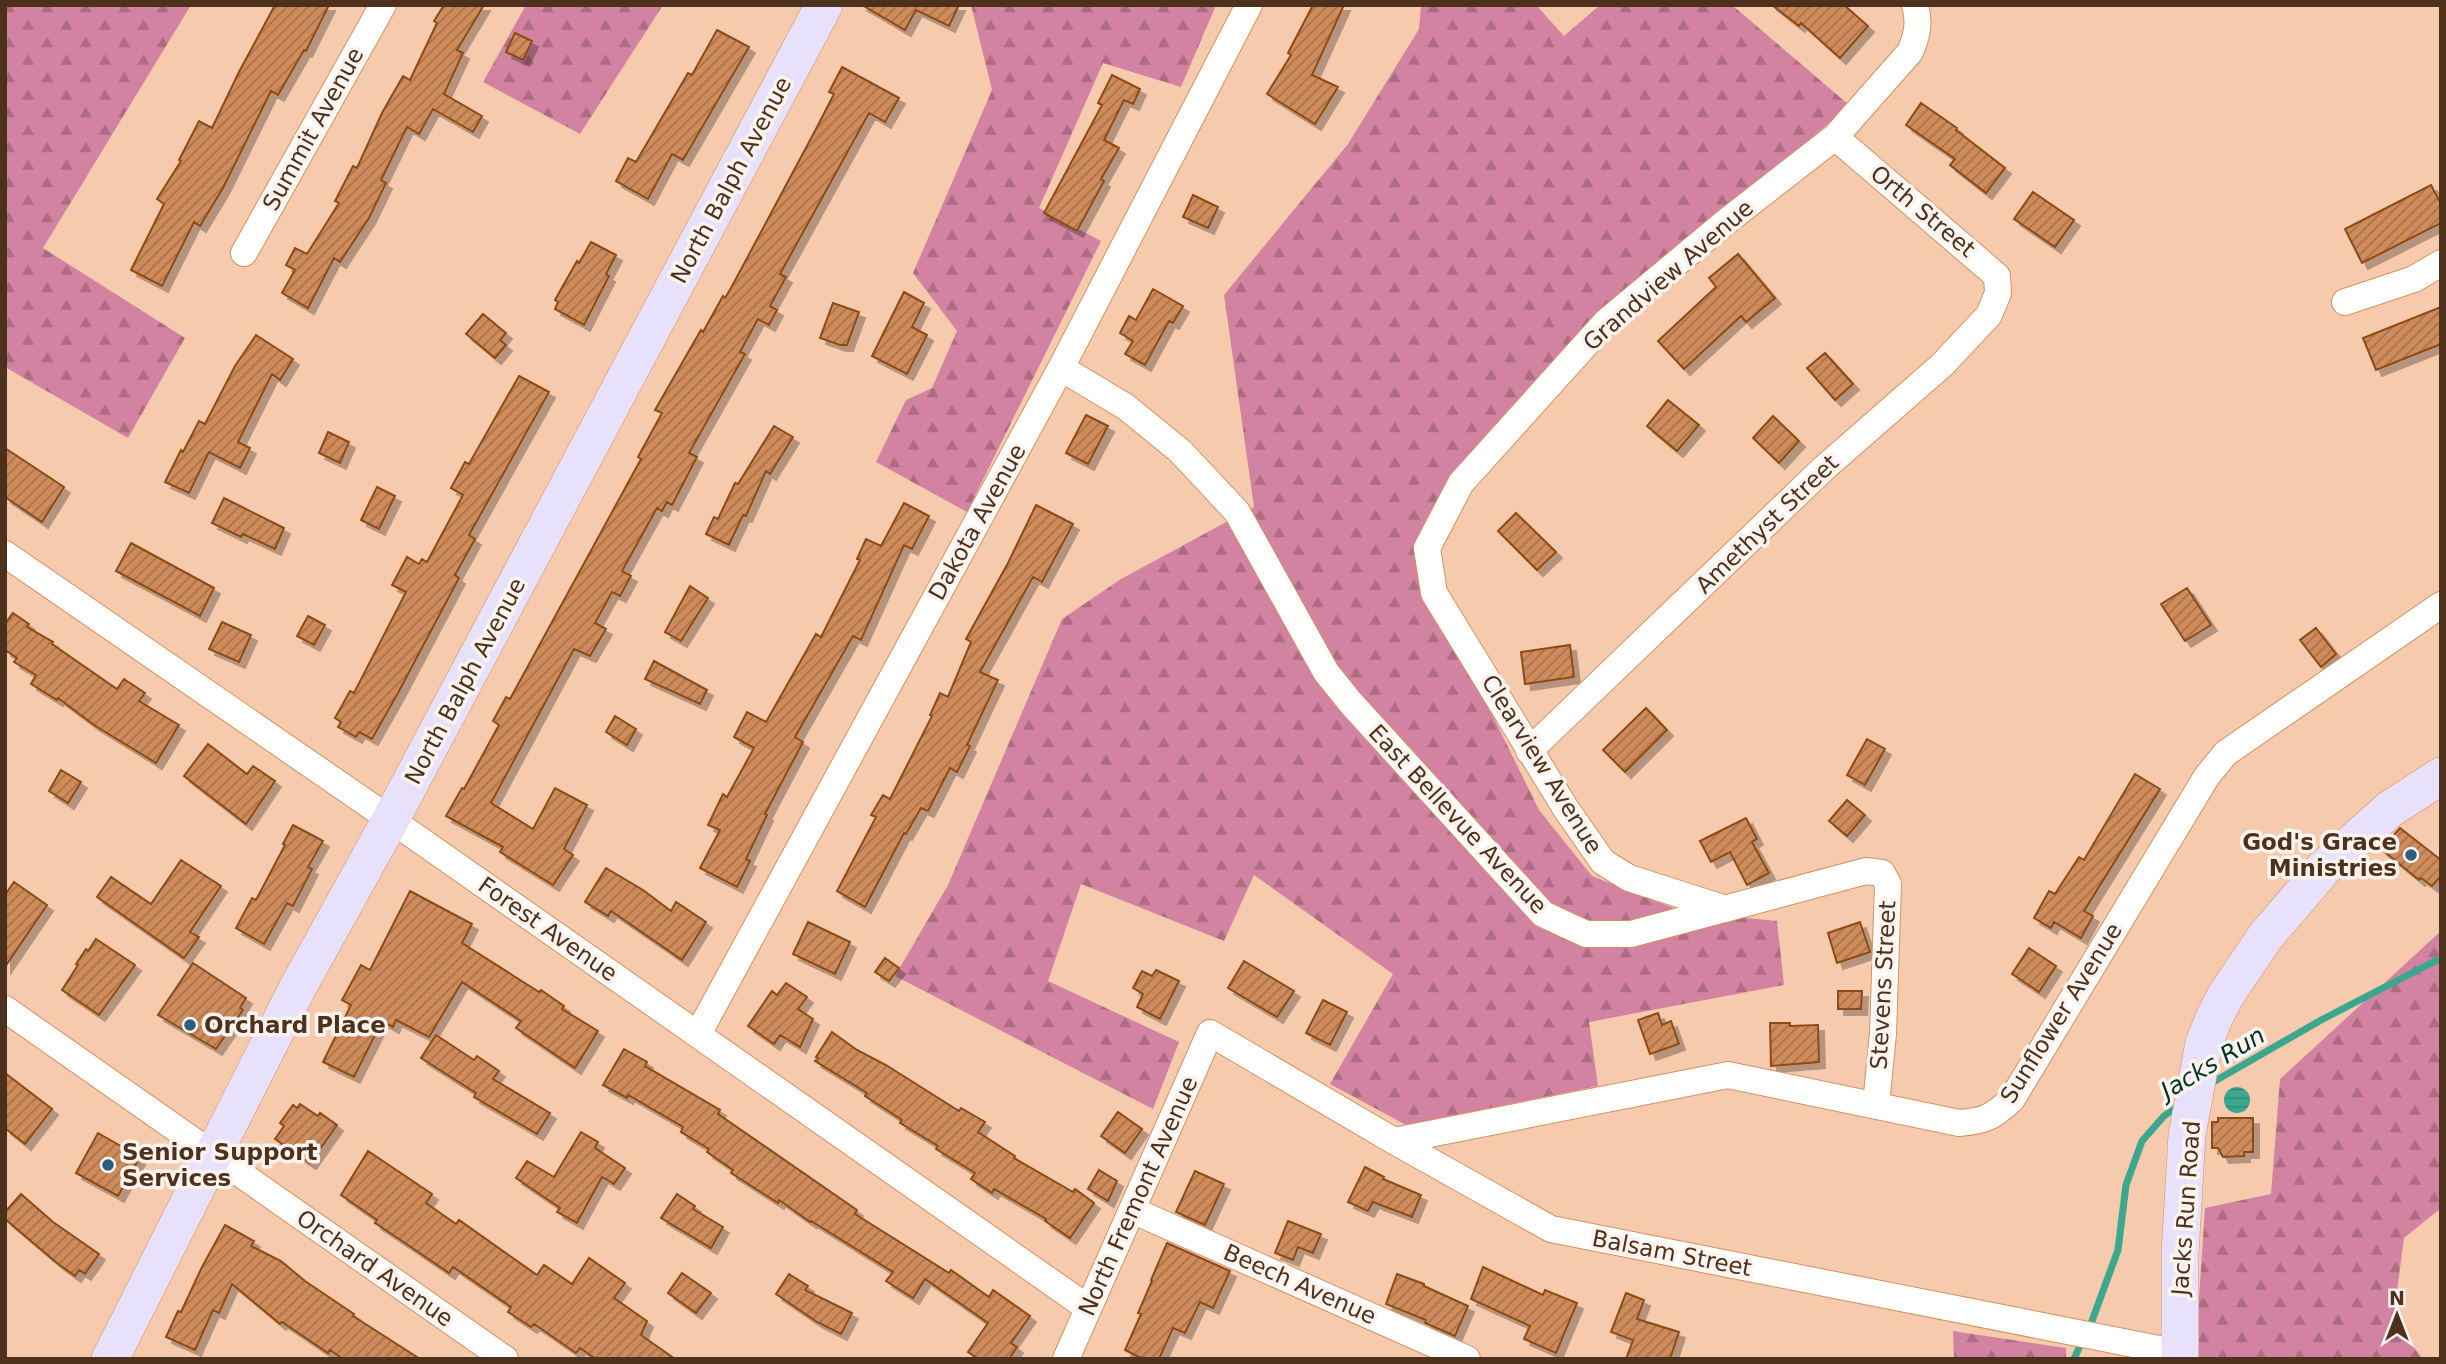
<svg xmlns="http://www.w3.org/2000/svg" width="2446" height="1364" font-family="'DejaVu Sans',sans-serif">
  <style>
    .forest { fill: url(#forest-firs) }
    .water { fill: url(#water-rules) }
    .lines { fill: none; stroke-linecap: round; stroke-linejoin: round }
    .stream { stroke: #3ca78f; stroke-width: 7 }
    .building { fill: url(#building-hatch); stroke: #8c4b14; stroke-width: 2; filter: url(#shadow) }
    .street-casing { stroke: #d7915e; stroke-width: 28 }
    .secondary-casing { stroke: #d7915e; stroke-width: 38 }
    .street { stroke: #fff; stroke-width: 26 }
    .secondary { stroke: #e8e1fc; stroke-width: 37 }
    .poi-dot { fill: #2b5f7b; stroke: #fbf3ee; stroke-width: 2.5 }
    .labels { text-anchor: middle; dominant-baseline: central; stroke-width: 7; stroke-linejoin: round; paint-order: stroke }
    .street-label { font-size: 23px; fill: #4e311c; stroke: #fbf3ee }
    .poi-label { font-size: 23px; font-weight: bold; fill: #4e311c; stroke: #fbf3ee; text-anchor: start }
    .water-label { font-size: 24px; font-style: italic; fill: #003228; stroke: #fbf3ee }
  </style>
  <defs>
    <pattern id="forest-firs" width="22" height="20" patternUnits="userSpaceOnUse" patternTransform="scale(1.75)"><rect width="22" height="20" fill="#d283a1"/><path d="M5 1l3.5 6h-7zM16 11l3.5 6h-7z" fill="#ad6c82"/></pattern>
    <pattern id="water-rules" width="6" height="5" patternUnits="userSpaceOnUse" patternTransform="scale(1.75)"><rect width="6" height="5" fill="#3ca78f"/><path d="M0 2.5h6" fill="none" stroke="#358974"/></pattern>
    <pattern id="building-hatch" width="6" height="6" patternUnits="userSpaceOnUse" patternTransform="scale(1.75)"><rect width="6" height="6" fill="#ce8b5b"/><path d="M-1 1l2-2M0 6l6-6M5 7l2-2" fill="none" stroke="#a9724a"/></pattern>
    <filter id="shadow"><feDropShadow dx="6" dy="6" stdDeviation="0" flood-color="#0004"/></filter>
  </defs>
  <rect width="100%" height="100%" fill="#f6caac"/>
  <path class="forest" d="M 5,5 L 191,5 L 43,248 L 185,338 L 128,438 L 5,367 Z
    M 526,5 L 663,5 L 580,134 L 483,82 Z
    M 971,5 L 1216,5 L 1181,87 L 1103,63 L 1039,208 L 1101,241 L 967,512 L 876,462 L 906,400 L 932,388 L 957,331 L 913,273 L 992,90 Z
    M 1421,5 L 1536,5 L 1564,36 L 1600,5 L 1732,5 L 1849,105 L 1715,224 L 1601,311 L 1417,562 L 1539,810 L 1592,876 L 1684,912 L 1777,921 L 1784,985 L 1589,1022 L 1598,1086 L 1406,1125 L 1330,1084 L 1393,974 L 1254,875 L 1224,941 L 1081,884 L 1048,981 L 1179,1042 L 1153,1109 L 895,976 L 948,885 L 1062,619 L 1121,579 L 1254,507 L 1224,295 L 1348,144 L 1419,29 Z
    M 2441,931 L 2441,1208 L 2404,1238 L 2393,1321 L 2423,1359 L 2195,1359 L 2205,1208 L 2271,1194 L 2280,1079 Z
    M 1953,1331 L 2066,1348 L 2066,1359 L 1954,1359 Z"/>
  <path class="water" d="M2224 1100a13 13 0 1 1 26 0a13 13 0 1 1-26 0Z"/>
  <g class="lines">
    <path class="stream" d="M 2208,1085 L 2323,1019 L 2441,958
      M 2089,1329 L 2118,1250 L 2126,1185 L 2142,1141 L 2164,1116 L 2178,1106
      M 2074,1359 L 2083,1339"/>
  </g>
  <path class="building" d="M 275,5 L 329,5 L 306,51 L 304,50 L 278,95 L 271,91 L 223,188 L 200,226 L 194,222 L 162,286 L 131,270 L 164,204 L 157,199 L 181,161 L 179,160 L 199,121 L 212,128 L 239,72 Z
    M 444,5 L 484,5 L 457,50 L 463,53 L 444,94 L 482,116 L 473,132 L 433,109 L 419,134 L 407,127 L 381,180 L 386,183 L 369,218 L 340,262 L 334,258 L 308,308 L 282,293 L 295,270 L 286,265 L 295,248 L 307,254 L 339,203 L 335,201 L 353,166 L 357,168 L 382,113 L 403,76 L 410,80 L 437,23 L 434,21 Z
    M 862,5 L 959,5 L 949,26 L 916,10 L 905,30 Z
    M 1313,5 L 1344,5 L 1312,75 L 1338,87 L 1315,124 L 1267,94 L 1291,55 L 1288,53 Z
    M 1772,5 L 1844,5 L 1868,26 L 1840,58 L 1801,23 L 1799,26 Z
    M 717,30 L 749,47 L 683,160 L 672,154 L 648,199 L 616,181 L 628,158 L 636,162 L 688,73 L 692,75 Z
    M 515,33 L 532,41 L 523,60 L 506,52 Z
    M 842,67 L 899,98 L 885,122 L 869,113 L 780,274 L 786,277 L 770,306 L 777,310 L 769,325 L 758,319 L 740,352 L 745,354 L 689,453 L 697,457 L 672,505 L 667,502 L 662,511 L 657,508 L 622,571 L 631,576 L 620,596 L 612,592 L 595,623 L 606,629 L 590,656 L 574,649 L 491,803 L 533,829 L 555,788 L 587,805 L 564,849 L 573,855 L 553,885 L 500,852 L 503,847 L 446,816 L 462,788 L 464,789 L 499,725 L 493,721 L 506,697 L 510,699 L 641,459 L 638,457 L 662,413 L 655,410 L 701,330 L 703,332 L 723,296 L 725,298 L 731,288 L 816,129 L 834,94 L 829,92 Z
    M 1112,75 L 1140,89 L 1133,104 L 1124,100 L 1104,140 L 1119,148 L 1101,179 L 1104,181 L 1077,231 L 1044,213 L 1102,105 L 1098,103 Z
    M 1921,103 L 1957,128 L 1956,130 L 2005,168 L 1986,193 L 1950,165 L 1955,159 L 1906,125 Z
    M 2431,185 L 2441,204 L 2441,223 L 2362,263 L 2345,229 Z
    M 2033,192 L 2074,220 L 2055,247 L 2014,219 Z
    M 1193,195 L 1218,207 L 1208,228 L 1183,217 Z
    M 591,242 L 616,255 L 606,274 L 609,276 L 584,325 L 555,309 L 558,302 L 555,300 L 577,261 L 579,263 Z
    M 1738,254 L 1775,298 L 1746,322 L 1741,316 L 1684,369 L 1658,341 L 1716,287 L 1709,278 Z
    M 1153,289 L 1183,306 L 1173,323 L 1169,321 L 1145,365 L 1125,354 L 1133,341 L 1120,333 L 1129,316 L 1136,320 Z
    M 904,292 L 924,303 L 912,327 L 927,335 L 907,374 L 872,356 Z
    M 833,303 L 859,312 L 847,345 L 840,345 L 820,338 Z
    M 2441,307 L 2441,344 L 2376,370 L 2363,338 Z
    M 483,314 L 506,333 L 500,340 L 506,345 L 495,358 L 466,334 Z
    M 256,335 L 293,359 L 280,380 L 272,374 L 238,442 L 250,448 L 240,468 L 209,452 L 189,493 L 165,482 L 181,450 L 183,452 L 199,421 L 205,424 L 235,366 Z
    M 1825,353 L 1853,384 L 1835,400 L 1807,368 Z
    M 519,376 L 549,392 L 469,535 L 475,539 L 455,575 L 459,578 L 398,693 L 372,739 L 359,732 L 356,737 L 338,727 L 341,722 L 335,718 L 350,691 L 354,693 L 406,592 L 392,585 L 407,557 L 419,564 L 422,559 L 427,562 L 463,495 L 451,488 L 465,462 L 469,464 Z
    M 1668,400 L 1699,425 L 1677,451 L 1647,426 Z
    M 1086,415 L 1108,426 L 1088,464 L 1066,453 Z
    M 1773,416 L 1799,441 L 1779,463 L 1753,438 Z
    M 774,426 L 793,437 L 770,474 L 766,471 L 746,516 L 743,515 L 729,545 L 706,534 L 714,517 L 718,519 L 735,483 L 738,484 Z
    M 328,432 L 349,442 L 340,463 L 319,453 Z
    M 5,448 L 64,487 L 42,522 L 5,497 Z
    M 377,487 L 395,496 L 379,529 L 361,520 Z
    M 224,498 L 284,528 L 275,549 L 243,534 L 241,537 L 212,523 Z
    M 904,503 L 929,516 L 912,549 L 904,545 L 861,640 L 853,636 L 795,737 L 803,742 L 765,814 L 767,815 L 746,859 L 750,861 L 737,887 L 700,868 L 720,830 L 708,825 L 723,794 L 727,797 L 754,748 L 734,737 L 747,712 L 766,722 L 816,634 L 821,637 L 860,560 L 857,559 L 866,539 L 881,546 Z
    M 1036,505 L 1073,524 L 1042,582 L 1033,577 L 980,672 L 998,680 L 967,745 L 970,746 L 957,772 L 950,768 L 928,811 L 921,808 L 906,834 L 904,833 L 865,907 L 837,891 L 876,817 L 871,815 L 883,795 L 890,799 L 932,716 L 930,715 L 940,693 L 948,697 L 971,642 L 966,639 L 1008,563 Z
    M 1516,513 L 1556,552 L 1537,570 L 1498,531 Z
    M 131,543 L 214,588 L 200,616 L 116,571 Z
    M 690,586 L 708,598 L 681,641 L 665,632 Z
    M 2187,588 L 2211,625 L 2185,641 L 2161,604 Z
    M 13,613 L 29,624 L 27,627 L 53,642 L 52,644 L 117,689 L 124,679 L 145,693 L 139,701 L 179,725 L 156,763 L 94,725 L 58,698 L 57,700 L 31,684 L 36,675 L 14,662 L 17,658 L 5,650 L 5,624 Z
    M 308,616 L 325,625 L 314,645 L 297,636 Z
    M 222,622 L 251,635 L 239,662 L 209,649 Z
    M 2316,628 L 2336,654 L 2321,667 L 2300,640 Z
    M 1570,645 L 1574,677 L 1525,684 L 1521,652 Z
    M 654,661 L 707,690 L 700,704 L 645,679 Z
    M 1646,708 L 1667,730 L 1625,772 L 1603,750 Z
    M 615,716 L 636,729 L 627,745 L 606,732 Z
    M 1867,739 L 1885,749 L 1865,785 L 1847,775 Z
    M 208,744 L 247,774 L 253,766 L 275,781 L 246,824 L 184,776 Z
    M 61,770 L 81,782 L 68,803 L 49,791 Z
    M 2135,774 L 2160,789 L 2084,911 L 2093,916 L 2081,938 L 2054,922 L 2051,928 L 2034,918 L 2049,891 L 2055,894 L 2079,857 L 2084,860 Z
    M 1847,800 L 1865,815 L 1847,836 L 1829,821 Z
    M 1746,818 L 1757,839 L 1752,842 L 1769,873 L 1747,885 L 1730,852 L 1711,862 L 1700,841 Z
    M 293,825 L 323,841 L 308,867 L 312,869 L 293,906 L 287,903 L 264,944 L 236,928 L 252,898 L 256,900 L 285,845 L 283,844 Z
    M 2400,828 L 2441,860 L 2441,876 L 2432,886 L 2421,878 L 2419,880 L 2381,849 Z
    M 181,860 L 221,886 L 190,932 L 199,937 L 184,958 L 97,897 L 111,877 L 151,904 Z
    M 606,868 L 643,890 L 671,911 L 676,902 L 706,922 L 682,960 L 611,911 L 608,916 L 585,902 Z
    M 14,882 L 47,905 L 5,967 L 5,895 Z
    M 410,891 L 472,924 L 462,943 L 539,992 L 541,990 L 564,1006 L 562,1009 L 598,1031 L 575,1068 L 516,1028 L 521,1021 L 462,982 L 429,1037 L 396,1020 L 393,1027 L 382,1021 L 354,1077 L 323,1062 L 351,1005 L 342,1000 L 361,965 L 370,970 Z
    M 808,922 L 850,942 L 835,974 L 793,954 Z
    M 1860,922 L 1870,952 L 1837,963 L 1828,933 Z
    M 96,939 L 135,965 L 99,1015 L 62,990 L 78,965 L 76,964 L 86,949 L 88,951 Z
    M 2029,948 L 2056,966 L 2039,992 L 2012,974 Z
    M 885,958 L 899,968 L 889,981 L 875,972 Z
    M 1244,961 L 1294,991 L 1277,1017 L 1228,988 Z
    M 193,963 L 246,998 L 240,1008 L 243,1010 L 216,1049 L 158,1015 Z
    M 1156,970 L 1179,981 L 1160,1019 L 1137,1007 L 1143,994 L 1133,988 L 1142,971 L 1152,976 Z
    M 786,983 L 807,997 L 798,1009 L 813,1019 L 800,1047 L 780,1035 L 774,1044 L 748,1026 L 772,991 L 777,995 Z
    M 1838,991 L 1862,991 L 1861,1009 L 1838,1009 Z
    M 1323,1000 L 1347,1012 L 1330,1045 L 1306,1033 Z
    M 1658,1013 L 1662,1025 L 1671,1021 L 1679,1044 L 1650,1054 L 1638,1020 Z
    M 1770,1023 L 1790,1023 L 1790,1026 L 1818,1025 L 1819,1062 L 1771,1066 Z
    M 832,1032 L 857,1050 L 886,1065 L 959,1111 L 961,1108 L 985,1122 L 978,1132 L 1015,1156 L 1014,1158 L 1073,1192 L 1075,1189 L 1094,1203 L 1070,1238 L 1045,1221 L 1046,1219 L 994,1189 L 992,1193 L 971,1179 L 975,1173 L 936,1149 L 938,1146 L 900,1123 L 902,1120 L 865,1096 L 867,1093 L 815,1061 L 818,1058 L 816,1057 Z
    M 436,1035 L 474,1060 L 477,1056 L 499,1071 L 493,1079 L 550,1113 L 537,1134 L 474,1097 L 476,1093 L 421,1058 Z
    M 624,1049 L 647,1062 L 645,1066 L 720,1110 L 718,1114 L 857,1210 L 855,1214 L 949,1273 L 951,1270 L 989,1297 L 993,1290 L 1030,1316 L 1011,1343 L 1017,1347 L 1009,1359 L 978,1359 L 968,1352 L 988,1323 L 925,1279 L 913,1298 L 886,1281 L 893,1272 L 811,1221 L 810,1222 L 779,1200 L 778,1203 L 731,1173 L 733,1170 L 707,1152 L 709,1149 L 681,1132 L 683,1127 L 628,1095 L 627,1098 L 603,1085 Z
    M 5,1073 L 52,1109 L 25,1144 L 5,1128 Z
    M 300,1104 L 318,1116 L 320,1113 L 337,1125 L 310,1163 L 275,1139 L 284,1126 L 280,1123 L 293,1105 L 297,1108 Z
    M 1118,1112 L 1142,1129 L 1125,1153 L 1101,1136 Z
    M 2218,1118 L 2253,1118 L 2253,1152 L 2244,1152 L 2244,1156 L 2223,1157 L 2218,1148 L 2212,1148 L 2212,1122 L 2218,1122 Z
    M 581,1132 L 598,1142 L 595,1148 L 625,1168 L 614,1184 L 602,1177 L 577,1223 L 557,1212 L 560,1208 L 516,1178 L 527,1161 L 554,1177 Z
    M 98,1133 L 140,1157 L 118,1196 L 76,1173 Z
    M 368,1151 L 432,1194 L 426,1203 L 456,1224 L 459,1220 L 537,1275 L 544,1265 L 572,1284 L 589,1258 L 625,1283 L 614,1298 L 647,1321 L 641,1335 L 675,1359 L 596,1359 L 580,1348 L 576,1353 L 534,1324 L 531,1327 L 508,1312 L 511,1307 L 453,1267 L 449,1273 L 399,1239 L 375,1223 L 377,1220 L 341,1195 Z
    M 1365,1167 L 1384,1177 L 1383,1179 L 1421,1195 L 1412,1217 L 1373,1202 L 1368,1211 L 1348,1202 Z
    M 1099,1170 L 1117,1181 L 1108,1201 L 1088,1189 Z
    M 1195,1171 L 1224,1184 L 1205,1225 L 1176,1212 Z
    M 21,1194 L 53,1222 L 99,1254 L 85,1274 L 79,1270 L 75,1276 L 57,1263 L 5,1219 L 5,1212 Z
    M 677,1194 L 695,1206 L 693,1209 L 723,1227 L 711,1248 L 661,1218 Z
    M 1288,1221 L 1321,1234 L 1313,1253 L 1298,1247 L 1293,1260 L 1275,1253 Z
    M 225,1225 L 254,1241 L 251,1246 L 281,1261 L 305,1281 L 354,1314 L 353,1316 L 420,1359 L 343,1359 L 330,1350 L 328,1353 L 282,1322 L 280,1324 L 232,1284 L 219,1313 L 213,1310 L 195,1350 L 166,1337 L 178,1311 L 181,1312 L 202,1267 Z
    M 1167,1243 L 1230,1271 L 1213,1308 L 1200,1302 L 1185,1333 L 1173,1328 L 1159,1359 L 1143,1359 L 1125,1350 L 1141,1314 L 1138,1313 L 1152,1281 L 1151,1280 Z
    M 1483,1267 L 1543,1295 L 1545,1290 L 1577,1303 L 1556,1353 L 1524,1339 L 1530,1326 L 1471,1299 Z
    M 682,1273 L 711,1293 L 696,1313 L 668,1293 Z
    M 789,1274 L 808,1286 L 805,1290 L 852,1313 L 841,1334 L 817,1322 L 776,1294 Z
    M 1397,1274 L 1424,1284 L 1424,1286 L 1468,1306 L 1455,1336 L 1425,1323 L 1426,1320 L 1386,1304 Z
    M 1626,1293 L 1644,1300 L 1637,1319 L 1679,1332 L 1670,1359 L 1626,1359 L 1633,1340 L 1611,1332 Z"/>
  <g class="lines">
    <g class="street-casing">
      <path id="street" d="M 244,253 L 383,5
        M 2345,302 L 2414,279 L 2441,263
        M 1061,368 L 1126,407 L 1180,451 L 1237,512 L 1326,672 L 1350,702 L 1543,914 L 1586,934 L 1631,934 L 1866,871 L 1882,873 L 1888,884 L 1883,1034 L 1876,1104
        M 5,554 L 410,833 L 1088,1308
        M 1529,751 L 1823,469 L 1942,365 L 1989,315 L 1998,293 L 1997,276 L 1835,137
        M 1726,909 L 1629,878 L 1603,862 L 1566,809 L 1434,593 L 1427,548 L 1461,483 L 1606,322 L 1727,221 L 1835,137 L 1910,52 C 1917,36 1920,23 1915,5
        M 5,1009 L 505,1359
        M 698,1034 L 1061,368 L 1249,5
        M 1394,1141 L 1728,1075 L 1959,1123 C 1985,1121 1993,1117 2012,1099 L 2207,776 L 2226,753 L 2441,605
        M 1132,1210 L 1467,1359
        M 1066,1359 L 1210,1033 L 1394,1141 L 1551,1229 L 2179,1353"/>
    </g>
    <g class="secondary-casing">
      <path id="secondary" d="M 110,1359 L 298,987 L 391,819 L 824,5
        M 2180,1359 L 2180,1254 L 2187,1135 L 2204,1043 L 2215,1016 L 2226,995 L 2265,937 L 2324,868 L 2390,809 L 2441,776"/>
    </g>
    <use href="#street" class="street"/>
    <use href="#secondary" class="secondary"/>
  </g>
  <g class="poi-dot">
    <circle cx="2411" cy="855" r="7"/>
    <circle cx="190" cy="1025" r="7"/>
    <circle cx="108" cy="1165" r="7"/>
  </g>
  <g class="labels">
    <g class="street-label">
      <text transform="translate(313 129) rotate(-61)">Summit Avenue</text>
      <text transform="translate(731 180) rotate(-62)">North Balph Avenue</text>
      <text transform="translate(1923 211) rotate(40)">Orth Street</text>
      <text transform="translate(1668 275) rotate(-41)">Grandview Avenue</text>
      <text transform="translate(977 522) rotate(-61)">Dakota Avenue</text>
      <text transform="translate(1767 524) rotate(-44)">Amethyst Street</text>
      <text transform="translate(465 681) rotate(-62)">North Balph Avenue</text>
      <text transform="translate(1542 764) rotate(58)">Clearview Avenue</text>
      <text transform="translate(1458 819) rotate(47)">East Bellevue Avenue</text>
      <text transform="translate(548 929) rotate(35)">Forest Avenue</text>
      <text transform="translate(1883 985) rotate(-87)">Stevens Street</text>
      <text transform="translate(2061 1013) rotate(-58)">Sunflower Avenue</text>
      <text transform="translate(1138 1196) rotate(-66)">North Fremont Avenue</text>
      <text transform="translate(2186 1208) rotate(-86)">Jacks Run Road</text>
      <text transform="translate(1672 1253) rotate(11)">Balsam Street</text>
      <text transform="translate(375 1268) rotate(35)">Orchard Avenue</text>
      <text transform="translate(1300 1284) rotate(24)">Beech Avenue</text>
    </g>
    <g class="poi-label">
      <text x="2397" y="842" text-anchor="end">God's Grace<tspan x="2397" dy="26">Ministries</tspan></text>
      <text x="204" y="1025">Orchard Place</text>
      <text x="122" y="1152">Senior Support<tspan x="122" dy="26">Services</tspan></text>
    </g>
    <g class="water-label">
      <text transform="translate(2213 1063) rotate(-31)">Jacks Run</text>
    </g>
  </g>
  <rect width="2446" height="1364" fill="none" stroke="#4e311c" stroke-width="14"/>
  <g transform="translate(2397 1315)" stroke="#fbf3ee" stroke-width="5" paint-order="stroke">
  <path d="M0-5L12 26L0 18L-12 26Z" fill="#4e311c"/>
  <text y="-10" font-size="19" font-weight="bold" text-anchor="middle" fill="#4e311c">N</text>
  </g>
</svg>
